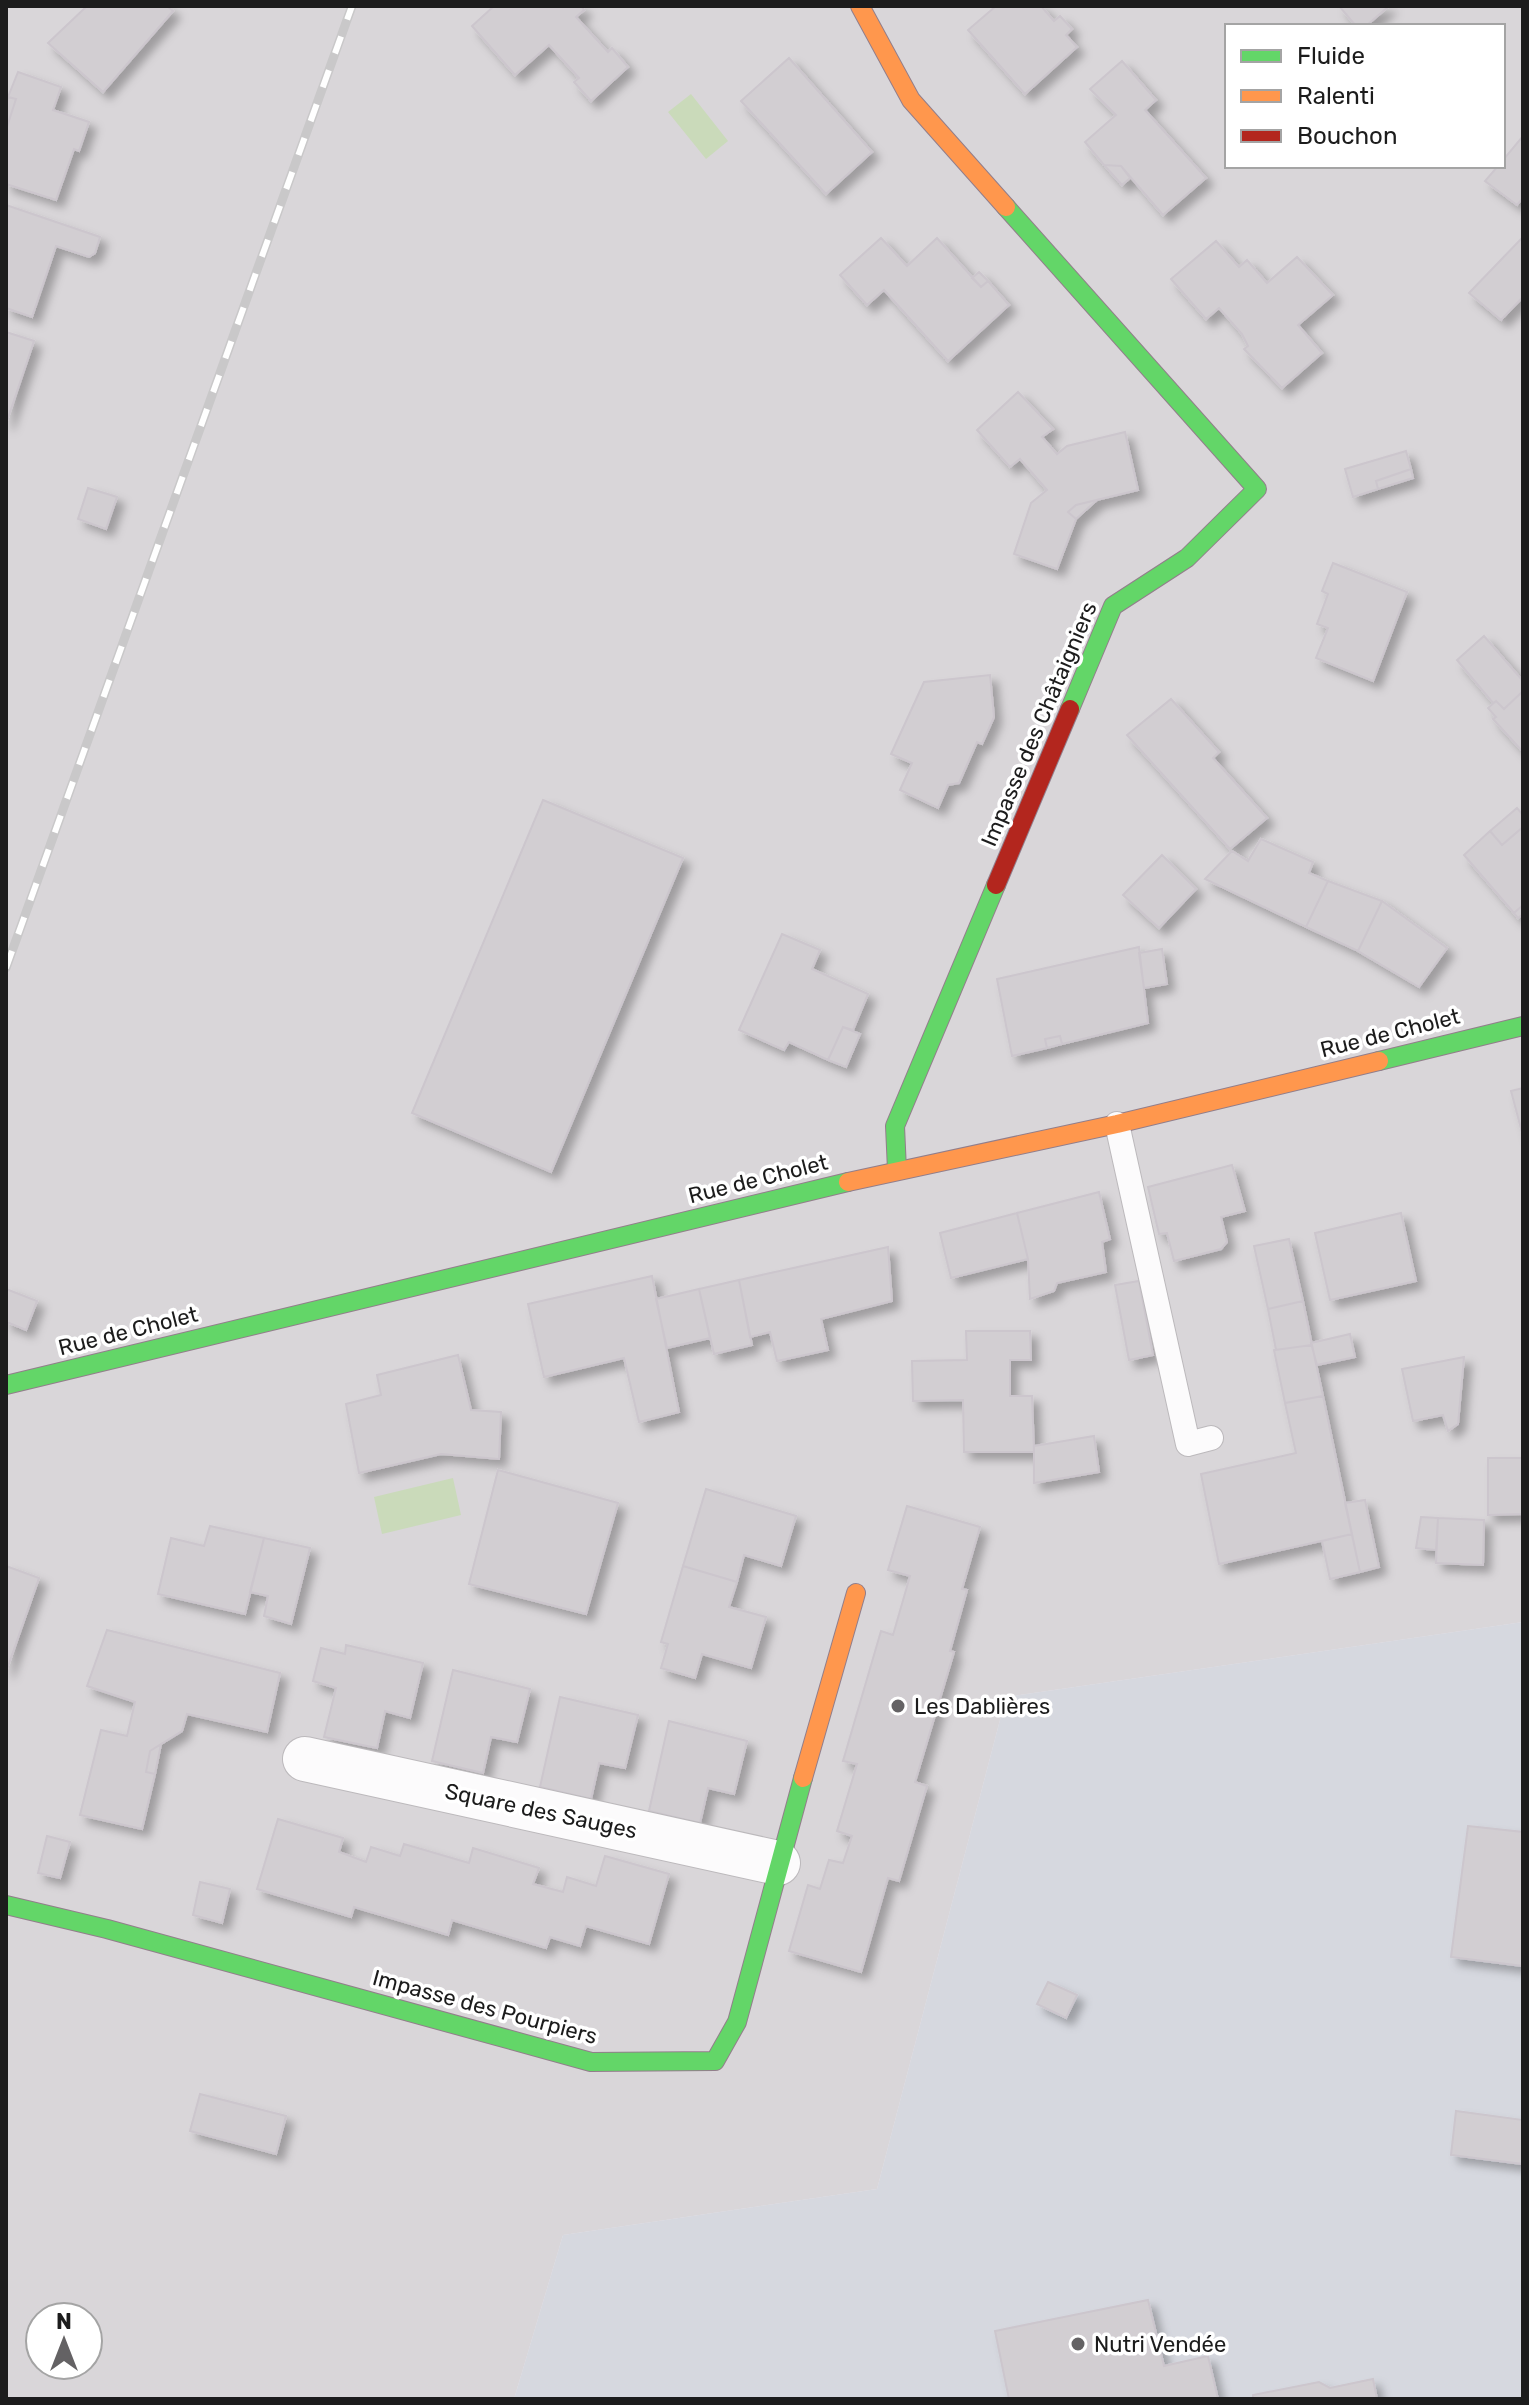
<svg xmlns="http://www.w3.org/2000/svg" width="1529" height="2405" font-family="Rubik,sans-serif">
  <style>
    .residential { fill: #d9d6d9; fill-rule: evenodd }
    .industrial { fill: #d6d8df }
    .water { fill: #cadaba }
    .building { fill: #d2ced2; stroke: #ccc6cd; stroke-width: 2; filter: url(#shadow) }
    .lines { fill: none; stroke-linecap: round; stroke-linejoin: round }
    .lane-casing { stroke: #bcb9bc; stroke-width: 26 }
    .street-casing { stroke: #bcb9bc; stroke-width: 46 }
    .fast-casing { stroke: #927e8b; stroke-width: 20 }
    .slow-casing { stroke: #927e8b; stroke-width: 20 }
    .jam-casing { stroke: #927e8b; stroke-width: 20 }
    .lane { stroke: #fcfbfc; stroke-width: 24 }
    .street { stroke: #fcfbfc; stroke-width: 44 }
    .fast { stroke: #63d668; stroke-width: 18 }
    .slow { stroke: #ff974d; stroke-width: 18 }
    .jam { stroke: #b3261e; stroke-width: 18 }
    .rail-casing { stroke: #c9c8c9; stroke-width: 9 }
    .rail { stroke: #fff; stroke-width: 6; stroke-dasharray: 18; stroke-linecap: butt }
    .poi-dot { fill: #646264; stroke: #fff; stroke-width: 3 }
    .labels { text-anchor: middle; dominant-baseline: central; stroke-width: 7; stroke-linejoin: round; paint-order: stroke }
    .street-label { font-size: 22px; fill: #1c1c1c; stroke: #fff }
    .poi-label { font-size: 22px; fill: #1c1c1c; stroke: #fff; text-anchor: start }
  </style>
  <defs>
    <filter id="shadow"><feDropShadow dx="7" dy="7" stdDeviation="4" flood-color="#0004"/></filter>
  </defs>
  <rect width="100%" height="100%" fill="#eae4ea"/>
  <path class="residential" d="M 6,6 L 1523,6 L 1523,1622 L 1006,1697 L 877,2189 L 563,2235 L 514,2399 L 6,2399 ZM 1227,26 L 1503,26 L 1503,166 L 1227,166 ZM 40,2317 L 88,2317 L 88,2365 L 40,2365 Z"/>
  <path class="industrial" d="M 1523,1622 L 1523,2399 L 514,2399 L 563,2235 L 877,2189 L 1006,1697 Z"/>
  <path class="water" d="M 691,94 L 728,141 L 706,159 L 668,112 Z
    M 453,1478 L 461,1515 L 382,1534 L 374,1497 Z"/>
  <path class="building" d="M 87,6 L 167,6 L 173,11 L 103,92 L 48,43 Z
    M 494,6 L 581,6 L 584,10 L 576,17 L 608,52 L 612,48 L 628,67 L 591,101 L 574,82 L 579,78 L 549,45 L 515,75 L 472,26 Z
    M 996,6 L 1041,6 L 1054,21 L 1060,16 L 1072,29 L 1066,35 L 1077,47 L 1025,94 L 968,30 Z
    M 1339,6 L 1389,6 L 1366,26 L 1356,26 Z
    M 789,58 L 872,152 L 826,194 L 741,101 Z
    M 1122,61 L 1156,100 L 1145,110 L 1206,178 L 1163,215 L 1121,166 L 1104,165 L 1085,142 L 1116,115 L 1090,89 Z
    M 18,72 L 61,87 L 53,110 L 89,122 L 79,151 L 74,149 L 56,200 L 6,184 L 6,130 L 16,99 L 8,97 Z
    M 8,97 L 16,99 L 6,130 L 6,105 Z
    M 1523,136 L 1523,198 L 1517,205 L 1485,181 L 1498,166 L 1503,166 L 1503,160 Z
    M 1104,165 L 1121,166 L 1130,178 L 1122,185 Z
    M 6,205 L 100,237 L 95,253 L 89,257 L 56,246 L 32,317 L 6,308 Z
    M 881,238 L 907,266 L 937,238 L 981,287 L 988,281 L 1009,305 L 948,361 L 884,290 L 867,305 L 840,275 Z
    M 1522,238 L 1523,297 L 1501,320 L 1469,293 Z
    M 1216,241 L 1239,267 L 1247,260 L 1267,283 L 1297,257 L 1333,295 L 1298,325 L 1322,353 L 1282,388 L 1244,349 L 1248,346 L 1242,334 L 1219,308 L 1206,319 L 1171,279 Z
    M 979,272 L 988,281 L 981,287 L 972,278 Z
    M 6,332 L 34,341 L 6,424 Z
    M 1018,392 L 1053,429 L 1042,437 L 1057,454 L 1067,446 L 1125,432 L 1138,490 L 1076,505 L 1068,512 L 1076,519 L 1057,569 L 1014,554 L 1031,503 L 1047,490 L 1020,459 L 1010,467 L 977,430 Z
    M 1406,451 L 1411,469 L 1376,481 L 1378,489 L 1353,497 L 1345,469 Z
    M 1411,469 L 1413,478 L 1378,489 L 1376,481 Z
    M 88,488 L 117,497 L 106,529 L 78,519 Z
    M 1097,500 L 1076,519 L 1068,512 L 1076,505 Z
    M 1333,563 L 1407,592 L 1373,681 L 1316,658 L 1328,628 L 1317,624 L 1328,594 L 1322,591 Z
    M 1484,636 L 1523,681 L 1523,691 L 1504,709 L 1496,701 L 1493,703 L 1457,660 Z
    M 990,675 L 994,717 L 982,744 L 977,742 L 959,783 L 948,785 L 938,808 L 900,790 L 912,763 L 891,754 L 924,682 Z
    M 1523,691 L 1523,752 L 1493,719 L 1496,717 L 1488,708 L 1496,701 L 1504,709 Z
    M 1171,699 L 1219,752 L 1213,758 L 1267,818 L 1230,849 L 1127,735 Z
    M 543,800 L 683,858 L 551,1172 L 412,1113 Z
    M 1517,808 L 1523,815 L 1523,827 L 1502,845 L 1490,831 Z
    M 1523,827 L 1523,905 L 1514,913 L 1464,855 L 1490,831 L 1502,845 Z
    M 1261,839 L 1313,862 L 1309,873 L 1328,881 L 1306,927 L 1205,879 L 1232,851 L 1248,861 Z
    M 1162,855 L 1196,889 L 1159,928 L 1123,895 Z
    M 1328,881 L 1382,901 L 1358,951 L 1306,927 Z
    M 1382,901 L 1447,948 L 1419,987 L 1358,951 Z
    M 1523,905 L 1523,914 L 1518,918 L 1514,913 Z
    M 782,934 L 820,950 L 812,969 L 868,994 L 853,1030 L 843,1027 L 828,1060 L 789,1042 L 784,1050 L 739,1030 Z
    M 1139,947 L 1148,1023 L 1062,1044 L 1060,1036 L 1045,1039 L 1047,1048 L 1012,1056 L 997,979 Z
    M 1162,949 L 1167,984 L 1144,988 L 1139,953 Z
    M 843,1027 L 860,1034 L 846,1067 L 828,1060 Z
    M 1060,1036 L 1062,1044 L 1047,1048 L 1045,1039 Z
    M 1523,1088 L 1523,1136 L 1511,1091 Z
    M 1232,1165 L 1245,1211 L 1221,1217 L 1227,1242 L 1221,1249 L 1174,1261 L 1167,1233 L 1159,1234 L 1148,1187 Z
    M 1099,1192 L 1110,1239 L 1102,1242 L 1106,1272 L 1057,1283 L 1054,1291 L 1030,1299 L 1028,1259 L 1017,1213 Z
    M 1017,1213 L 1028,1259 L 951,1278 L 940,1233 Z
    M 1401,1213 L 1416,1281 L 1330,1300 L 1315,1233 Z
    M 1289,1239 L 1303,1301 L 1268,1309 L 1254,1246 Z
    M 888,1247 L 892,1301 L 821,1319 L 828,1350 L 777,1361 L 770,1332 L 750,1337 L 739,1280 Z
    M 652,1276 L 679,1412 L 639,1422 L 624,1358 L 544,1377 L 528,1304 Z
    M 739,1280 L 752,1345 L 714,1354 L 699,1289 Z
    M 1139,1281 L 1153,1355 L 1129,1360 L 1115,1285 Z
    M 6,1289 L 37,1301 L 26,1330 L 7,1322 L 6,1325 Z
    M 699,1289 L 710,1338 L 667,1348 L 656,1299 Z
    M 1303,1301 L 1312,1345 L 1276,1350 L 1268,1309 Z
    M 966,1331 L 1030,1331 L 1031,1360 L 1010,1360 L 1010,1396 L 1032,1396 L 1034,1452 L 964,1452 L 963,1400 L 913,1401 L 912,1361 L 967,1360 Z
    M 1350,1334 L 1355,1357 L 1317,1365 L 1311,1343 Z
    M 1312,1345 L 1323,1396 L 1285,1403 L 1274,1350 Z
    M 458,1355 L 471,1410 L 501,1412 L 499,1459 L 441,1454 L 359,1473 L 346,1404 L 381,1395 L 377,1375 Z
    M 1464,1357 L 1458,1424 L 1448,1431 L 1443,1415 L 1413,1421 L 1402,1369 Z
    M 1323,1396 L 1352,1534 L 1219,1564 L 1201,1474 L 1296,1453 L 1285,1403 Z
    M 1094,1436 L 1099,1472 L 1034,1483 L 1034,1446 Z
    M 1488,1458 L 1523,1458 L 1523,1514 L 1488,1515 Z
    M 498,1470 L 618,1503 L 586,1614 L 469,1584 Z
    M 706,1489 L 796,1516 L 781,1566 L 744,1555 L 737,1582 L 683,1566 Z
    M 1365,1500 L 1379,1567 L 1360,1572 L 1345,1503 Z
    M 907,1506 L 980,1527 L 962,1589 L 967,1590 L 950,1651 L 954,1652 L 915,1782 L 927,1786 L 899,1881 L 888,1878 L 861,1972 L 789,1951 L 808,1885 L 820,1889 L 829,1860 L 843,1863 L 852,1836 L 837,1831 L 857,1764 L 843,1761 L 881,1631 L 893,1635 L 910,1576 L 888,1570 Z
    M 1421,1517 L 1438,1518 L 1436,1550 L 1416,1548 Z
    M 1438,1518 L 1484,1520 L 1483,1565 L 1436,1563 Z
    M 210,1526 L 264,1538 L 245,1614 L 158,1594 L 171,1538 L 204,1546 Z
    M 1352,1534 L 1360,1572 L 1330,1579 L 1322,1541 Z
    M 264,1538 L 310,1548 L 291,1624 L 264,1616 L 268,1596 L 250,1592 Z
    M 6,1566 L 39,1578 L 6,1672 Z
    M 683,1566 L 737,1582 L 729,1607 L 766,1617 L 751,1668 L 702,1654 L 695,1678 L 661,1668 L 668,1644 L 661,1642 Z
    M 107,1630 L 280,1673 L 267,1732 L 187,1714 L 182,1731 L 150,1751 L 146,1772 L 155,1774 L 142,1829 L 80,1815 L 101,1730 L 127,1736 L 135,1702 L 87,1686 Z
    M 346,1645 L 423,1663 L 410,1718 L 385,1711 L 377,1748 L 324,1737 L 336,1688 L 313,1681 L 321,1648 L 345,1654 Z
    M 453,1670 L 530,1689 L 517,1742 L 491,1737 L 483,1773 L 432,1761 Z
    M 560,1697 L 638,1715 L 625,1768 L 599,1763 L 591,1799 L 540,1787 Z
    M 669,1721 L 747,1741 L 734,1794 L 708,1788 L 700,1823 L 649,1811 Z
    M 161,1744 L 155,1774 L 146,1772 L 150,1751 Z
    M 278,1819 L 343,1838 L 339,1852 L 366,1862 L 371,1847 L 400,1856 L 404,1844 L 469,1863 L 473,1848 L 539,1868 L 533,1884 L 563,1892 L 567,1877 L 596,1886 L 605,1856 L 669,1874 L 649,1944 L 586,1926 L 580,1946 L 550,1937 L 546,1948 L 452,1920 L 448,1935 L 354,1907 L 351,1917 L 257,1889 Z
    M 1468,1826 L 1523,1832 L 1523,1966 L 1451,1957 Z
    M 47,1836 L 70,1842 L 60,1878 L 38,1873 Z
    M 200,1882 L 230,1889 L 222,1923 L 193,1915 Z
    M 1048,1982 L 1077,1995 L 1066,2018 L 1037,2004 Z
    M 200,2094 L 286,2116 L 276,2154 L 190,2131 Z
    M 1456,2111 L 1523,2120 L 1523,2164 L 1451,2155 Z
    M 1148,2300 L 1164,2366 L 1208,2356 L 1218,2399 L 1009,2399 L 995,2331 Z
    M 1373,2379 L 1377,2399 L 1253,2399 L 1253,2395 L 1319,2382 L 1330,2388 Z"/>
  <g class="lines">
    <g class="lane-casing">
      <path id="lane" d="M 1117,1124 L 1188,1444 L 1211,1438"/>
    </g>
    <g class="street-casing">
      <path id="street" d="M 305,1759 L 778,1863"/>
    </g>
    <g class="fast-casing">
      <path id="fast" d="M 1006,207 L 1257,489 L 1187,558 L 1113,606 L 1070,709
        M 1379,1061 L 1523,1026
        M 897,1170 L 895,1126 L 996,885
        M 6,1385 L 848,1182
        M 6,1905 L 107,1929 L 591,2062 L 715,2061 L 737,2022 L 803,1778"/>
    </g>
    <g class="slow-casing">
      <path id="slow" d="M 860,6 L 911,100 L 1006,207
        M 848,1182 L 1117,1124 L 1379,1061
        M 803,1778 L 856,1593"/>
    </g>
    <g class="jam-casing">
      <path id="jam" d="M 996,885 L 1070,709"/>
    </g>
    <use href="#lane" class="lane"/>
    <use href="#street" class="street"/>
    <use href="#fast" class="fast"/>
    <use href="#slow" class="slow"/>
    <use href="#jam" class="jam"/>
    <g class="rail-casing">
      <path id="rail" d="M 6,968 L 352,6"/>
    </g>
    <use href="#rail" class="rail"/>
  </g>
  <g class="poi-dot">
    <circle cx="898" cy="1706" r="8"/>
    <circle cx="1078" cy="2344" r="8"/>
  </g>
  <g class="labels">
    <g class="street-label">
      <text transform="translate(1039 724) rotate(-67)">Impasse des Châtaigniers</text>
      <text transform="translate(1390 1033) rotate(-14)">Rue de Cholet</text>
      <text transform="translate(758 1179) rotate(-14)">Rue de Cholet</text>
      <text transform="translate(128 1331) rotate(-14)">Rue de Cholet</text>
      <text transform="translate(541 1811) rotate(12)">Square des Sauges</text>
      <text transform="translate(485 2007) rotate(15)">Impasse des Pourpiers</text>
    </g>
    <g class="poi-label">
      <text x="914" y="1706">Les Dablières</text>
      <text x="1094" y="2344">Nutri Vendée</text>
    </g>
  </g>
  <rect width="1529" height="2405" fill="none" stroke="#1c1c1c" stroke-width="16"/>
  <rect x="1225" y="24" width="280" height="144" fill="#ffffff" stroke="#a4a4a4" stroke-width="2"/>
  <rect x="1241" y="50" width="40" height="12" fill="#63d668" stroke="#a4a4a4" stroke-width="2"/>
  <text x="1297" y="64" font-size="24" fill="#1c1c1c">Fluide</text>
  <rect x="1241" y="90" width="40" height="12" fill="#ff974d" stroke="#a4a4a4" stroke-width="2"/>
  <text x="1297" y="104" font-size="24" fill="#1c1c1c">Ralenti</text>
  <rect x="1241" y="130" width="40" height="12" fill="#b3261e" stroke="#a4a4a4" stroke-width="2"/>
  <text x="1297" y="144" font-size="24" fill="#1c1c1c">Bouchon</text>
  <g transform="translate(64 2341)"><circle r="38" fill="#ffffff" stroke="#a4a4a4" stroke-width="2"/>
  <path d="M0-6L14 30L0 20L-14 30Z" fill="#646264"/>
  <text y="-12" font-size="22" font-weight="bold" text-anchor="middle" fill="#1c1c1c">N</text>
  </g>
</svg>
